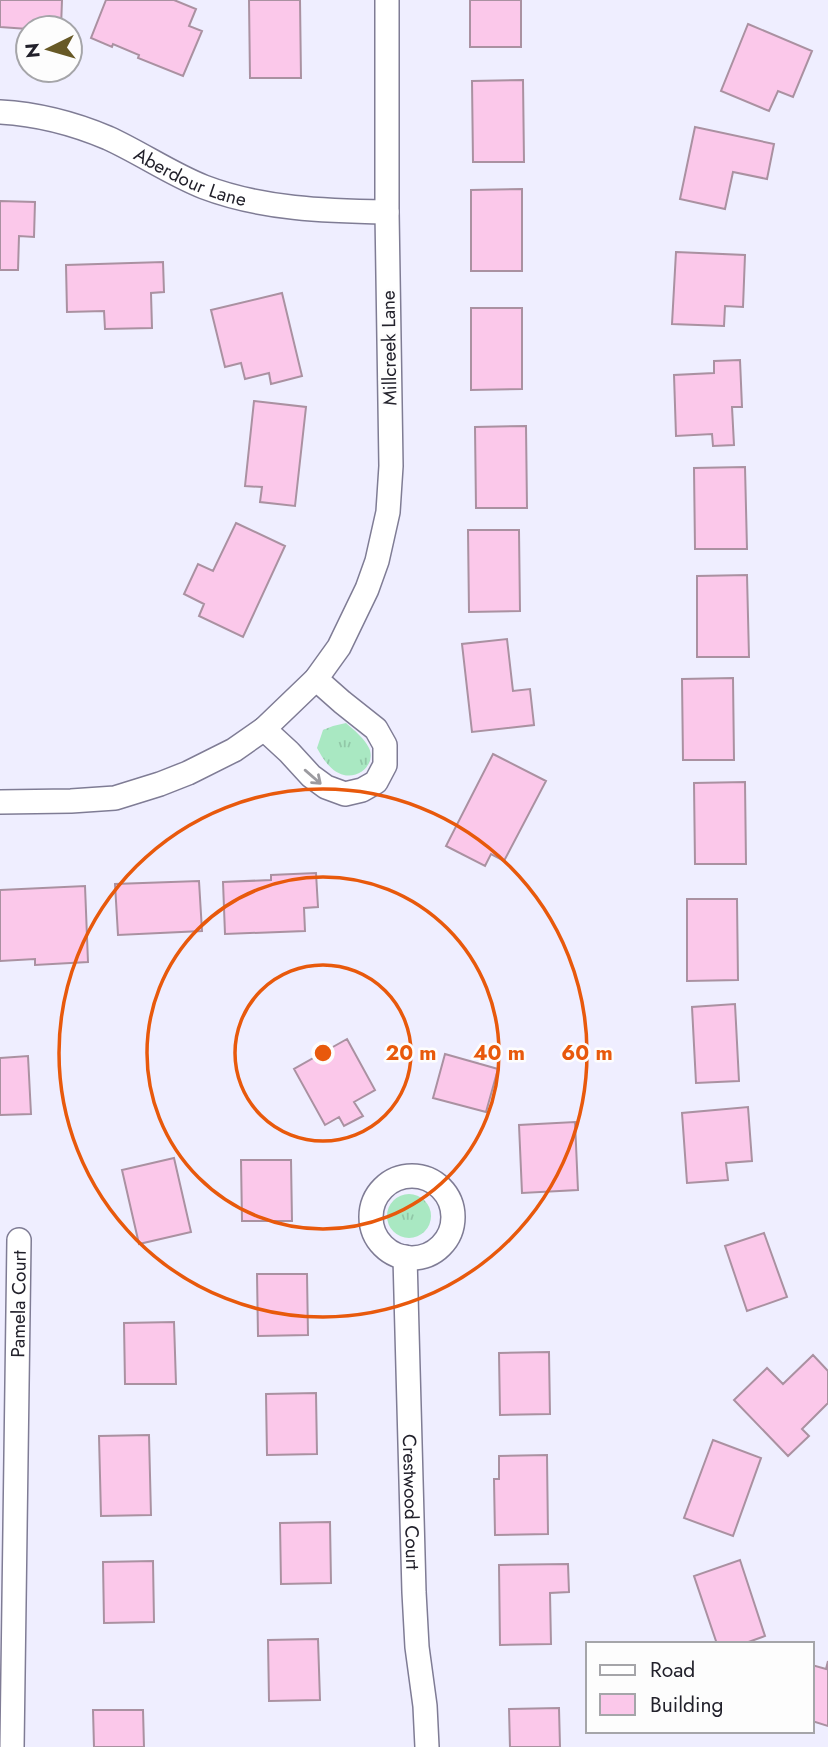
<svg xmlns="http://www.w3.org/2000/svg" width="828" height="1747" font-family="Jost,sans-serif">
  <style>
    .grass { fill: url(#grass-tufts) }
    .building { fill: #fbc8ea; stroke: #aa91a1; stroke-width: 2 }
    .lines { fill: none; stroke-linecap: round; stroke-linejoin: round }
    .minor-casing { stroke: #7f7c95; stroke-width: 26 }
    .minor { stroke: #fff; stroke-width: 23 }
    .oneway { stroke: #9c9ba0 }
    .ring { fill: none; stroke: #e8590c; stroke-width: 3.5 }
    .labels { text-anchor: middle; dominant-baseline: central; stroke-width: 5; stroke-linejoin: round; paint-order: stroke }
    .street-label { font-size: 19px; fill: #22212b; stroke: #fdfdfd }
    .centre { fill: #e8590c; stroke: #fdfdfd; stroke-width: 3.5 }
    .ring-label { font-size: 21px; text-anchor: middle; font-weight: bold; fill: #e8590c; stroke: #fdfdfd; stroke-width: 5; stroke-linejoin: round; paint-order: stroke }
  </style>
  <defs>
    <pattern id="grass-tufts" width="24" height="20" patternUnits="userSpaceOnUse" patternTransform="scale(1.75)"><rect width="24" height="20" fill="#a9e8c2"/><path d="M3 7l-1-3M5 7V3M7 7l1-3M15 17l-1-3M17 17v-4M19 17l1-3" fill="none" stroke="#91c7a7"/></pattern>
  </defs>
  <rect width="100%" height="100%" fill="#efeeff"/>
  <path class="grass" d="M 346,723 C 354,730 364,738 369,748 C 376,763 360,779 344,775 C 331,772 323,759 317,748 L 323,730 L 333,726 Z
    M387 1216a22 22 0 1 1 44 0a22 22 0 1 1-44 0Z"/>
  <path class="building" d="M 0,0 L 62,0 L 61,28 L 28,29 L 0,27 Z
    M 106,0 L 174,0 L 196,9 L 189,26 L 202,31 L 183,76 L 138,58 L 139,55 L 113,44 L 112,47 L 91,38 Z
    M 249,0 L 300,0 L 301,78 L 250,78 Z
    M 470,0 L 521,0 L 521,47 L 470,47 Z
    M 748,24 L 812,51 L 793,97 L 778,91 L 769,111 L 721,91 Z
    M 523,80 L 524,162 L 473,162 L 472,81 Z
    M 695,127 L 774,144 L 767,179 L 733,172 L 725,209 L 680,199 Z
    M 522,189 L 522,271 L 471,271 L 471,190 Z
    M 0,201 L 35,202 L 34,237 L 19,236 L 18,270 L 0,270 Z
    M 676,252 L 745,255 L 743,307 L 725,306 L 724,326 L 672,324 Z
    M 163,262 L 164,292 L 151,293 L 152,328 L 105,329 L 104,311 L 67,312 L 66,265 Z
    M 282,293 L 302,376 L 271,384 L 269,373 L 245,379 L 241,363 L 225,367 L 211,310 Z
    M 471,308 L 522,308 L 522,389 L 471,390 Z
    M 740,360 L 742,407 L 732,407 L 734,445 L 713,446 L 712,434 L 676,436 L 674,375 L 714,373 L 714,361 Z
    M 254,401 L 306,407 L 295,506 L 260,502 L 262,487 L 245,486 Z
    M 526,426 L 527,508 L 476,508 L 475,427 Z
    M 745,467 L 747,549 L 695,549 L 694,468 Z
    M 236,523 L 285,546 L 243,637 L 199,616 L 204,604 L 184,594 L 198,564 L 213,571 Z
    M 468,530 L 519,530 L 520,611 L 469,612 Z
    M 747,575 L 749,657 L 697,657 L 697,576 Z
    M 507,639 L 513,691 L 530,689 L 534,725 L 472,732 L 462,644 Z
    M 733,678 L 734,760 L 683,760 L 682,679 Z
    M 493,754 L 546,781 L 504,861 L 491,854 L 485,866 L 446,846 Z
    M 745,782 L 746,864 L 695,864 L 694,783 Z
    M 316,873 L 318,907 L 304,908 L 305,931 L 225,934 L 223,882 L 271,880 L 271,875 Z
    M 199,881 L 202,931 L 118,935 L 115,884 Z
    M 85,886 L 88,962 L 35,965 L 35,959 L 0,961 L 0,890 Z
    M 687,899 L 737,899 L 738,980 L 687,981 Z
    M 735,1004 L 739,1081 L 696,1083 L 692,1007 Z
    M 347,1039 L 375,1090 L 354,1102 L 363,1116 L 344,1126 L 339,1117 L 325,1125 L 294,1069 Z
    M 445,1054 L 498,1069 L 486,1112 L 433,1098 Z
    M 28,1056 L 31,1114 L 0,1115 L 0,1058 Z
    M 748,1107 L 752,1161 L 726,1163 L 728,1180 L 687,1183 L 682,1113 Z
    M 575,1122 L 578,1190 L 522,1193 L 519,1125 Z
    M 174,1158 L 191,1232 L 139,1244 L 122,1170 Z
    M 241,1160 L 291,1160 L 292,1221 L 242,1221 Z
    M 764,1233 L 787,1297 L 747,1311 L 725,1246 Z
    M 257,1274 L 307,1274 L 308,1335 L 258,1336 Z
    M 174,1322 L 176,1384 L 125,1384 L 124,1323 Z
    M 549,1352 L 550,1414 L 500,1415 L 499,1353 Z
    M 813,1355 L 828,1371 L 828,1403 L 802,1429 L 809,1436 L 788,1456 L 734,1400 L 767,1368 L 783,1384 Z
    M 316,1393 L 317,1454 L 267,1455 L 266,1394 Z
    M 149,1435 L 151,1515 L 101,1516 L 99,1436 Z
    M 713,1440 L 761,1458 L 733,1536 L 684,1518 Z
    M 547,1455 L 548,1534 L 495,1535 L 494,1479 L 499,1479 L 499,1456 Z
    M 330,1522 L 331,1583 L 281,1584 L 280,1523 Z
    M 740,1560 L 765,1636 L 743,1644 L 717,1644 L 694,1576 Z
    M 153,1561 L 154,1622 L 104,1623 L 103,1562 Z
    M 568,1564 L 569,1592 L 550,1593 L 551,1644 L 500,1645 L 499,1565 Z
    M 318,1639 L 320,1700 L 269,1701 L 268,1640 Z
    M 828,1661 L 828,1726 L 812,1721 L 812,1665 L 826,1669 Z
    M 559,1708 L 560,1747 L 510,1747 L 509,1709 Z
    M 93,1710 L 143,1710 L 144,1747 L 94,1747 Z"/>
  <g class="lines">
    <g class="minor-casing">
      <g id="minor">
        <path id="s1" d="M 0,112 C 36,114 75,124 108,138 C 141,153 171,174 204,187 C 262,209 325,211 387,212"/>
        <path d="M 264,729 L 289,752 L 311,776 L 326,787 L 345,794 L 362,790 L 376,782 L 385,765 L 385,745 L 376,729 L 342,702 L 316,679"/>
        <path d="M 0,802 L 71,801 L 115,798 L 160,784 L 188,773 L 234,750 L 264,729 L 316,679 L 339,647 L 367,589 L 377,561 L 388,512 L 391,466 L 387,212 L 387,0"/>
        <circle cx="412" cy="1217" r="41"/>
        <path id="s2" d="M 405,1257 L 414,1592 L 417,1647 L 425,1706 L 427,1747"/>
        <path id="s3" d="M 12,1747 L 19,1240"/>
      </g>
    </g>
    <use href="#minor" class="minor"/>
  </g>
  <defs><path id="oneway-shaft" d="M-6 0H5M1.5-3L5.5 0L1.5 3" fill="none" stroke-width="1.6" stroke-linecap="round" stroke-linejoin="round" transform="scale(1.75)"/></defs>
  <use class="oneway" href="#oneway-shaft" transform="translate(313 777) rotate(41)"/>
  <g class="ring">
    <circle cx="323" cy="1053" r="88"/>
    <circle cx="323" cy="1053" r="176"/>
    <circle cx="323" cy="1053" r="264"/>
  </g>
  <g class="labels">
    <g class="street-label">
      <text stroke="none"><textPath href="#s1" startOffset="203">Aberdour Lane</textPath></text>
      <text transform="translate(389 348) rotate(-91)">Millcreek Lane</text>
      <text stroke="none"><textPath href="#s3" startOffset="443">Pamela Court</textPath></text>
      <text stroke="none"><textPath href="#s2" startOffset="245">Crestwood Court</textPath></text>
    </g>
  </g>
  <circle cx="323" cy="1053" r="10" class="centre"/>
  <g class="ring-label">
    <text x="411" y="1060">20 m</text>
    <text x="499" y="1060">40 m</text>
    <text x="587" y="1060">60 m</text>
  </g>
  <rect x="586" y="1642" width="228" height="91" fill="#fdfdfd" stroke="#a5a5a9" stroke-width="2"/>
  <rect x="600" y="1665" width="35" height="10" fill="#ffffff" stroke="#a5a5a9" stroke-width="2"/>
  <text x="650" y="1677" font-size="21" fill="#22212b">Road</text>
  <rect x="600" y="1694" width="35" height="21" fill="#fbc8ea" stroke="#a5a5a9" stroke-width="2"/>
  <text x="650" y="1712" font-size="21" fill="#22212b">Building</text>
  <g transform="translate(49 49) rotate(265)"><circle r="33" fill="#fdfdfd" stroke="#a5a5a9" stroke-width="2"/>
  <path d="M0-5L12 26L0 18L-12 26Z" fill="#675926"/>
  <text y="-10" font-size="19" font-weight="bold" text-anchor="middle" fill="#22212b">N</text>
  </g>
</svg>
